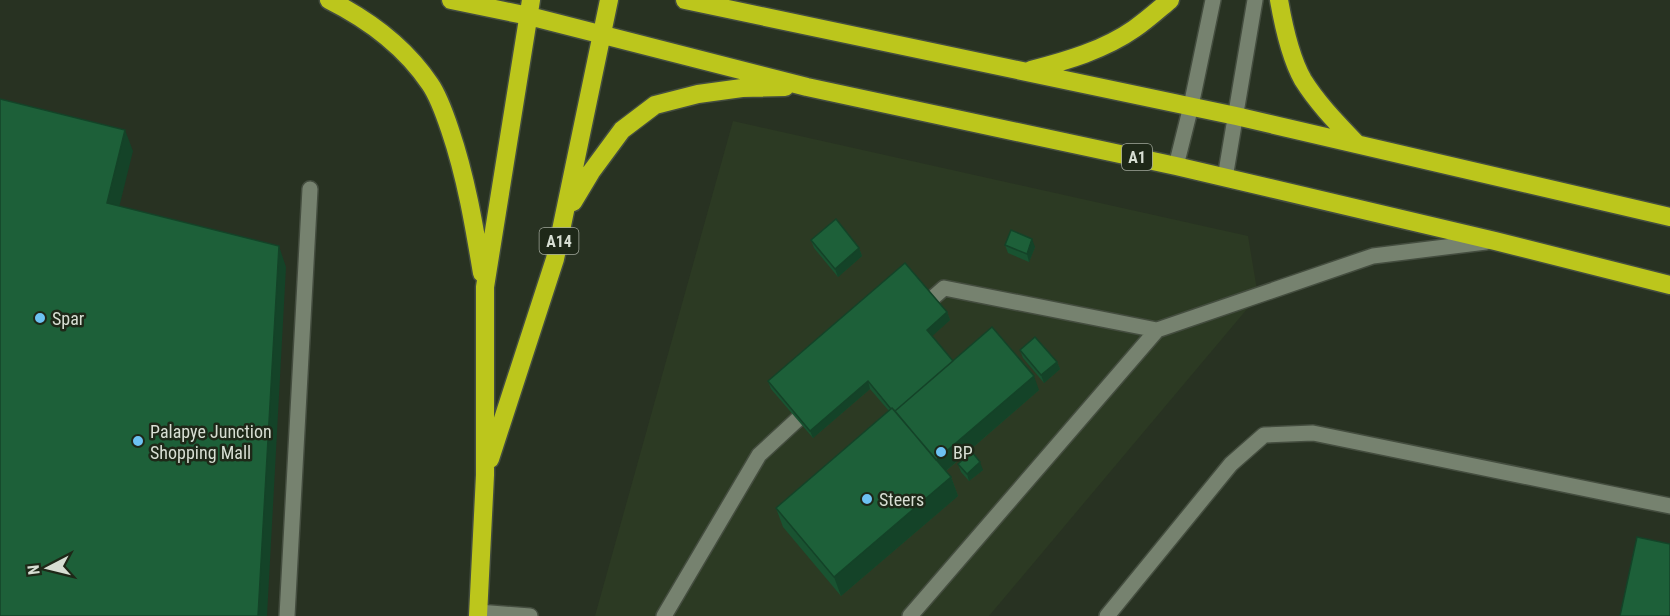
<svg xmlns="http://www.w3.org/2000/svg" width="1670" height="616" font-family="'Roboto Condensed',sans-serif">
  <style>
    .built { fill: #2c3a23 }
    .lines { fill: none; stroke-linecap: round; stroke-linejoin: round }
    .minor-casing { stroke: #444d3f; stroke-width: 18 }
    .highway-casing { stroke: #444d3f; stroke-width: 21 }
    .minor { stroke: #76826f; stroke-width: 15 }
    .highway { stroke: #bcc61c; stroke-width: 18 }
    .wall { fill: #195331 }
    .shaded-wall { fill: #144328 }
    .building { fill: #1d6039; stroke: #144328; stroke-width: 1.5 }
    .poi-dot { fill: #6dc2f3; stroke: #1e2818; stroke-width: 2 }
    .labels { text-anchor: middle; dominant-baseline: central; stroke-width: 5; stroke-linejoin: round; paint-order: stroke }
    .shield { fill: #1e2818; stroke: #a0a79b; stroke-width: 1.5 }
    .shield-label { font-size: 16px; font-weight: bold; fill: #d7ded3 }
    .poi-label { font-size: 18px; fill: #d7ded3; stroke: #1e2818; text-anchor: start }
  </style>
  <rect width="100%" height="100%" fill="#283222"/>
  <path class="built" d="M 733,121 L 1248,236 L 1258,296 L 989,616 L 595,616 Z"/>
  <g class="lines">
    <g class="minor-casing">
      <path id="minor" d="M 1176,166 L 1191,106 L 1213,0
        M 1225,178 L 1255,0
        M 918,311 L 944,288 L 1157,330
        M 478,612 L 530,616
        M 287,616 L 310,189
        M 664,616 L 759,455 L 811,407
        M 910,616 L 1157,330 L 1373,256 L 1486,242
        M 1107,616 L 1231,464 L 1264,435 L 1313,433 L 1670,506"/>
    </g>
    <g class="highway-casing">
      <path id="highway" d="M 329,0 C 369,20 405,47 430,84 C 439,97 445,115 450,130 C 466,177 474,225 482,273
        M 451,0 L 529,16 L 807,87 L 1176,166 L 1495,241 L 1670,285
        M 685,0 L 1236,116 L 1670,217
        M 1279,0 C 1283,23 1291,59 1303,80 C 1318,104 1338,124 1357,144
        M 1031,70 C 1066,61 1104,50 1134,29 C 1147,20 1158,10 1170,0
        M 573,202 L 591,172 L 622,130 L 655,105 L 698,94 L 742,88 L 785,87
        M 490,459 L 555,259 L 609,0
        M 478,616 L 485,475 L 485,287 L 531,0"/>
    </g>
    <use href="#minor" class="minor"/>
    <use href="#highway" class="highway"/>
  </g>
  <path class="wall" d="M 811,240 L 859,248 L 862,256 L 838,277 L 814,248 Z
    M 1005,245 L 1035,247 L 1029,262 L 1008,253 Z
    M 947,312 L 950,320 L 932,336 L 953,361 L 1039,390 L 946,471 L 951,477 L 958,496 L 841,596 L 783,527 L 776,508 L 889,411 L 870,389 L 813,438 L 771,389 L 768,381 Z
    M 1020,350 L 1057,362 L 1060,369 L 1044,383 L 1023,358 Z
    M 958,464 L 983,470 L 969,481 L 961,472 Z"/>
  <path class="shaded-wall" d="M 125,130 L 133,151 L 115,224 L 107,203 Z
    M 1032,239 L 1035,247 L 1029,262 L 1027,254 Z
    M 279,246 L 286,267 L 267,616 L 258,616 Z
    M 859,248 L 862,256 L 838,277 L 835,269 Z
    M 947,312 L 950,320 L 930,338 L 927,330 Z
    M 1057,362 L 1060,369 L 1044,383 L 1041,375 Z
    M 1034,376 L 1039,390 L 941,475 L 935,461 Z
    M 868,381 L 870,389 L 813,438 L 810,431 Z
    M 980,462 L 983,470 L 969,481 L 967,474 Z
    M 951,477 L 958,496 L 841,596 L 834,577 Z"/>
  <path class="building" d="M 0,99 L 125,130 L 107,203 L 279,246 L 258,616 L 0,616 Z
    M 836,219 L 859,248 L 835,269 L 811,240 Z
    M 1011,230 L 1032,239 L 1027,254 L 1005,245 Z
    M 905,263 L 947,312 L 927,330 L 953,361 L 895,411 L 892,408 L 891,409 L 868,381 L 810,431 L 768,381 Z
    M 992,327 L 1034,376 L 936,460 L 895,411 Z
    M 1035,337 L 1057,362 L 1041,375 L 1020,350 Z
    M 892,408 L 951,477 L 834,577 L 776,508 Z
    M 972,452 L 980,462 L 967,474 L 958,464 Z
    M 1637,537 L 1670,544 L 1670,616 L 1620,616 Z"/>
  <g class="poi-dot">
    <circle cx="40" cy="318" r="6"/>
    <circle cx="138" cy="441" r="6"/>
    <circle cx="941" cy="452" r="6"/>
    <circle cx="867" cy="499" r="6"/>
  </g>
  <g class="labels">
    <g class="shield">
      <rect x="1122" y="144" width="30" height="26" rx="4.5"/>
      <rect x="539.5" y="228" width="39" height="26" rx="4.5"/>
    </g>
    <g class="shield-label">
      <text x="1137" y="157">A1</text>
      <text x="559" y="241">A14</text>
    </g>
    <g class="poi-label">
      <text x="52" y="318">Spar</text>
      <text x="150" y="431">Palapye Junction<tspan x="150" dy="21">Shopping Mall</tspan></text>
      <text x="953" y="452">BP</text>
      <text x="879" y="499">Steers</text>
    </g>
  </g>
  <g transform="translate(48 568) rotate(263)" stroke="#1e2818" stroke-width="4.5" paint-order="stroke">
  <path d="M0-4.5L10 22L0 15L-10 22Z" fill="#d7ded3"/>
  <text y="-9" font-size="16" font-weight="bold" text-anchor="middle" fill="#d7ded3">N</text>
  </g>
</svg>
